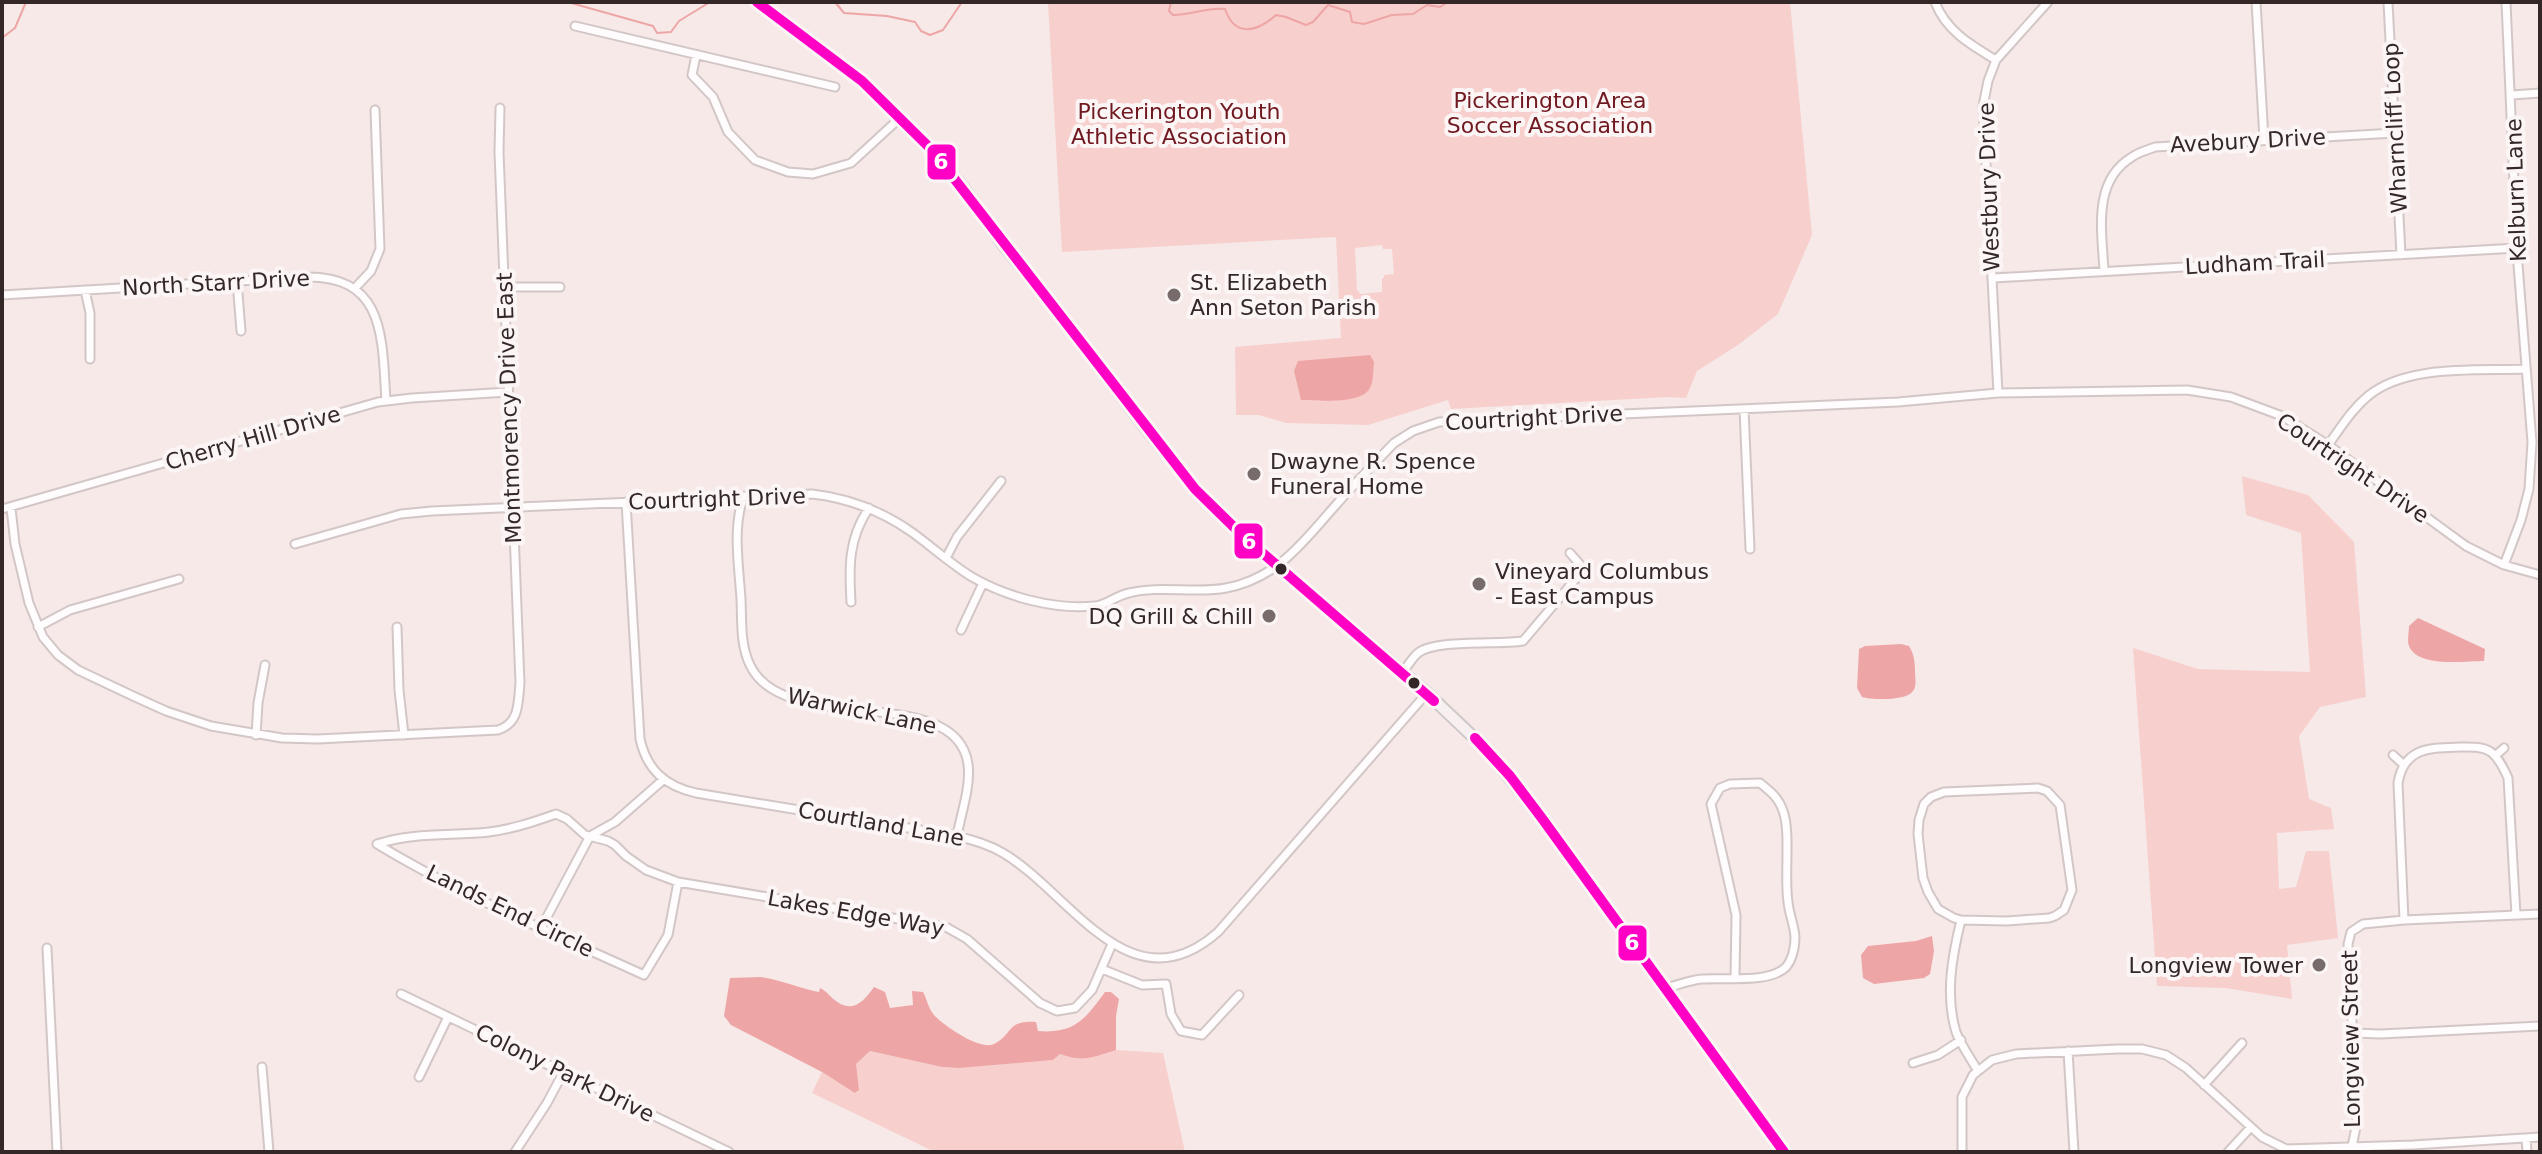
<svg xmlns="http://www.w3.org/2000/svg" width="2542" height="1154" font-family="'DejaVu Sans',sans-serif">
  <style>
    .green { fill: #f7cfcd; fill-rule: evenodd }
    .water { fill: #eea5a5 }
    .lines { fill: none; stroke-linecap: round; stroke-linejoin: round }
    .stream { stroke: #eea5a5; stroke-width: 2 }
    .street-casing { stroke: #d2c7c6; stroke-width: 11 }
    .primary-casing { stroke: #cfc8c8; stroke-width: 14 }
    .street { stroke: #fefcfc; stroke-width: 7 }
    .primary { stroke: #f8f0f0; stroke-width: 10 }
    .bus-1-casing { stroke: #fcf5f5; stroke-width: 16 }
    .bus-1 { stroke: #ff00c5; stroke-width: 10 }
    .poi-dot { fill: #776c6b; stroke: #fcf5f5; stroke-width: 3 }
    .bus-dot { fill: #332827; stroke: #fcf5f5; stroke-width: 3 }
    .labels { text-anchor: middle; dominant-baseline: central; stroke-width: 8; stroke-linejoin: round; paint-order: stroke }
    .park-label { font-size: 22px; fill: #701820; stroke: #fcf5f5 }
    .street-label { font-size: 22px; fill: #332827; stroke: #fcf5f5 }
    .poi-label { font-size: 22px; fill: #332827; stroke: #fcf5f5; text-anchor: start }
    .line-badge { stroke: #fcf5f5; stroke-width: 3 }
    .badge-label { font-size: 22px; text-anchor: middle; font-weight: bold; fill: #fff }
  </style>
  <rect width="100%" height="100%" fill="#f6e9e8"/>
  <path class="green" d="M 1048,2 L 1790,2 L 1812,235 L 1778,314 L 1738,345 L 1697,371 L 1686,398 L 1667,397 L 1451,409 L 1448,400 L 1368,425 L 1286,423 L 1259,415 L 1236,415 L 1235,347 L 1341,338 L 1336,237 L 1062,252 ZM 1382,245 L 1383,249 L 1392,249 L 1394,274 L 1384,275 L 1384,278 L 1382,278 L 1382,292 L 1361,294 L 1357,290 L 1355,248 Z
    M 2242,476 L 2308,495 L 2354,542 L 2366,697 L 2320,707 L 2299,736 L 2309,799 L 2331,808 L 2334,829 L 2277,833 L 2279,889 L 2296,887 L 2306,851 L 2329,851 L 2338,938 L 2287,945 L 2292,999 L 2226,988 L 2157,986 L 2133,648 L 2198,669 L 2310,672 L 2301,533 L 2246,515 Z
    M 1116,1050 L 1163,1053 L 1185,1152 L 935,1152 L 812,1093 L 822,1072 L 856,1093 L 859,1089 L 855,1064 L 870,1051 L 942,1067 L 959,1068 L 1053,1060 L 1060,1054 C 1083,1063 1093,1057 1116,1050 Z"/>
  <path class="water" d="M 1370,355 L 1374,362 C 1373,370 1374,380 1370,388 C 1361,405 1318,400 1301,400 L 1294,371 L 1298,361 Z
    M 2418,618 L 2485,649 L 2484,661 C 2464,661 2418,668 2409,646 C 2407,641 2409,632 2409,626 Z
    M 1901,644 L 1909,646 C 1914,654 1915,662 1915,672 C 1915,678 1917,686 1913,691 C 1907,701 1872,700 1862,697 L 1857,688 L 1859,649 L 1865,646 Z
    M 1932,936 L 1934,951 L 1930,974 L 1924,978 L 1874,984 L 1863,978 L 1861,955 L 1868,946 L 1916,941 Z
    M 761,977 C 781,980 799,988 819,992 L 820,988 C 828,992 829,996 836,1001 C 853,1014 864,1001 874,987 L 885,992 L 890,1008 L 913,1005 L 912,991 L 923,992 C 927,999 928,1008 934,1015 C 943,1025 980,1051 994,1044 C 1013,1035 1006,1020 1036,1022 L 1038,1031 C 1075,1034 1085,1019 1105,992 L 1111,992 L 1119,999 L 1116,1016 L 1116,1050 C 1093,1057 1084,1063 1060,1054 L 1053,1060 L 959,1068 L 942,1067 L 870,1051 L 856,1064 L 859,1090 L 855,1093 L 822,1072 L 731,1025 L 724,1016 L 730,978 Z"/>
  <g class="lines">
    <path class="stream" d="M 557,2 L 571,3 L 653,26 L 657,33 L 671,32 L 679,21 L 710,2
      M 835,2 L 844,13 L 887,16 L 915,22 L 921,31 L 930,35 L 943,30 L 962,2
      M 1171,2 L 1169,11 L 1173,15 C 1191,15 1208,7 1225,9 C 1235,38 1257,32 1276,15 L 1286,17 L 1306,25 L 1313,22 L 1328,5 L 1350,12 L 1352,22 L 1364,24 L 1392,15 L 1413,14 L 1427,5 L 1440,7 L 1448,2
      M 2,38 L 15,28 L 26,2"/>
    <g class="street-casing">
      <path id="street" d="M 1935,2 C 1946,31 1971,45 1996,60
        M 2256,2 L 2264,139
        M 2388,2 L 2401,255
        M 575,26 L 835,87
        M 696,55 L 692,75 L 713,97 L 728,132 L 755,160 L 788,172 L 813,174 L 851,163 L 901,117
        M 2512,95 L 2540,93
        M 2104,271 C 2102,231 2092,181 2132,157 C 2139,152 2148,150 2155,147 L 2395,133
        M 1993,278 L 2517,248
        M 237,281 L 241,331
        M 504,287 L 560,287
        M 355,288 L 371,271 L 380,249 L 375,110
        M 85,290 L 90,313 L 90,359
        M 2,295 L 305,277 C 386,275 382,339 386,401
        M 1998,393 L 1983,106 L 1988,81 L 1996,60 L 2048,2
        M 1744,409 L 1750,549
        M 2328,445 C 2340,429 2351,410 2368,396 C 2407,364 2477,371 2526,369
        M 744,496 C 732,526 739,567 741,599 C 742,620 740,645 750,665 C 784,738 956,681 968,764 C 971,787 961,813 957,836
        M 626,502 L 640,739 C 647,770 665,786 696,793 L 957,836 C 972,840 988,844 1003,853 C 1070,892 1130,1010 1218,932 L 1427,693
        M 11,508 L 15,544 L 29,603 L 43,637 L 58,655 L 78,670 L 133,696 L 166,711 L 211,726 L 282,738 L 318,739 L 498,730 C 520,723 518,702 520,683 L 499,152 L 500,108
        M 2,509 L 378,402 L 412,398 L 508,392
        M 295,544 L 401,514 L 432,511 L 812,494 C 849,498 882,511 913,533 C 932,547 951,564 972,577 C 1007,597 1054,610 1095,606 C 1107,605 1117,595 1129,593 C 1160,585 1195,594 1226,588 C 1278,578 1303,542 1335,506 C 1354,484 1374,464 1394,443 L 1413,431 L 1439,422 L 1898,402 L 1998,393 L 2187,390 L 2231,397 L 2282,416 L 2328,445 L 2466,546 L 2504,565 L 2540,575
        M 946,558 L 957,537 L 1001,481
        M 2504,565 L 2521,520 L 2529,489 L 2532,442 L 2517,252 L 2506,2
        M 851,602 C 849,567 848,539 869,508
        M 38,627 L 70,610 L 179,579
        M 397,627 L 399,690 L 404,735
        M 961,630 L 983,583
        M 1402,673 C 1407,667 1412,658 1418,653 C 1436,639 1498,645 1523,641 L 1584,569 L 1570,553
        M 256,735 L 258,703 L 265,665
        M 2393,755 L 2404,765
        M 2495,756 L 2504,748
        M 2038,788 L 2047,791 L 2060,805 L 2072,890 L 2064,910 L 2055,916 L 2049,918 L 2007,921 L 1961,920 L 1954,918 L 1938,909 L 1928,892 L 1923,878 L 1918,834 L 1919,820 L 1924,804 L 1931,797 L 1944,792 Z
        M 377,844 C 414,832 451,836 489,832 C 513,829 533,822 556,814 L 567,819 L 585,835 L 608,841 L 615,845 L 626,856 L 646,870 L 678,882 L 946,927 L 967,939 L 1040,1003 L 1057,1011 L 1075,1008 L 1092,990 L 1112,944
        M 377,844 C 461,895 554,934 644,975 L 668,935 L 678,882
        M 1961,920 C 1952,957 1945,995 1956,1032 C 1961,1045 1971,1059 1978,1071
        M 2404,920 L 2398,783 C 2404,747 2430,748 2460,747 C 2471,747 2482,746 2491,752 C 2499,758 2504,769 2508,778 L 2516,915
        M 541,928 L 590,836 L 615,822 L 663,780
        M 47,948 L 57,1152
        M 1102,969 L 1142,985 L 1166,984 L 1171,1014 L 1181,1031 L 1202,1035 L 1239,995
        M 1666,988 C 1678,985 1690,980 1702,979 C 1724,977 1769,984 1786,967 C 1792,960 1795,948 1795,938 C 1795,927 1789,914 1788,902 C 1784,876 1791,832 1783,811 C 1779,798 1770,791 1760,783 L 1730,784 L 1720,788 L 1711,804 L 1736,915 L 1735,978
        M 401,994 L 729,1152
        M 2353,1033 L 2381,1034 L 2540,1026
        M 2068,1051 L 2074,1152
        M 1913,1063 L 1938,1055 L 1961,1040
        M 262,1067 L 269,1152
        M 419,1077 L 448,1017
        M 2204,1085 L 2242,1043
        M 2526,1138 L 2527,1152
        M 2352,1147 L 2357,1122 L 2348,944 L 2351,932 L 2363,924 L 2404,920 L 2540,914
        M 515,1152 L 547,1103 L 563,1073
        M 1962,1152 L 1962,1097 L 1973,1075 L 1992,1060 L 2016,1054 L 2117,1049 L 2142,1049 L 2166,1055 L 2186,1068 L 2262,1137 L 2286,1149 L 2413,1145 L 2540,1137
        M 2228,1152 L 2251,1127"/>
    </g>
    <g class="primary-casing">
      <path id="primary" d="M 757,2 L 862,81 L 932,150 L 965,190 L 1002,243 L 1061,316 L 1145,427 L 1195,489 L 1244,537 L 1427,693 L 1487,750 L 1541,817 L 1784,1152"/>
    </g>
    <use href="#street" class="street"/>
    <use href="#primary" class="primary"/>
    <g class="bus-1-casing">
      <path id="bus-1" d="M 757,2 L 862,81 L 932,150 L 1195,489 L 1244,537 L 1434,701
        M 1475,738 L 1510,776 L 1541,817 L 1784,1152"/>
    </g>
    <use href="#bus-1" class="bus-1"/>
  </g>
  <g class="poi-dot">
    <circle cx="1174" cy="295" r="8"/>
    <circle cx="1254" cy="474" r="8"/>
    <circle cx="1479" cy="584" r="8"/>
    <circle cx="1269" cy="616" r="8"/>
    <circle cx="2319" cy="965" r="8"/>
  </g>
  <g class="bus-dot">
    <circle cx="1281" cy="569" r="7"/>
    <circle cx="1414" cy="683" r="7"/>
  </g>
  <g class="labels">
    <g class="park-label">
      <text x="1550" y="100">Pickerington Area<tspan x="1550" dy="25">Soccer Association</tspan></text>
      <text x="1179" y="111">Pickerington Youth<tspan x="1179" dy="25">Athletic Association</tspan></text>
    </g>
    <g class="street-label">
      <text transform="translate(2395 128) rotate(-93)">Wharncliff Loop</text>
      <text transform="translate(2248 141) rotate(-3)">Avebury Drive</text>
      <text transform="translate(1989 187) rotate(-92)">Westbury Drive</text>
      <text transform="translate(2516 190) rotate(-92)">Kelburn Lane</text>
      <text transform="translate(2255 263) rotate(-3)">Ludham Trail</text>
      <text transform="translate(216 283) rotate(-3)">North Starr Drive</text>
      <text transform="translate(509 408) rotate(-92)">Montmorency Drive East</text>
      <text transform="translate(1534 418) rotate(-3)">Courtright Drive</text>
      <text transform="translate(253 438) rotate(-16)">Cherry Hill Drive</text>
      <text transform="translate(2353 468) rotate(34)">Courtright Drive</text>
      <text transform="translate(717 499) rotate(-2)">Courtright Drive</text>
      <text transform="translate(862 711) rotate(12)">Warwick Lane</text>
      <text transform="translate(881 824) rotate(10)">Courtland Lane</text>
      <text transform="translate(510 911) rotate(26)">Lands End Circle</text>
      <text transform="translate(856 913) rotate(10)">Lakes Edge Way</text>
      <text transform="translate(2351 1039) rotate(-91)">Longview Street</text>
      <text transform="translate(565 1073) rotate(26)">Colony Park Drive</text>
    </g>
    <g class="poi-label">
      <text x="1190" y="282">St. Elizabeth<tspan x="1190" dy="25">Ann Seton Parish</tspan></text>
      <text x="1270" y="461">Dwayne R. Spence<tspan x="1270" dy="25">Funeral Home</tspan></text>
      <text x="1495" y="571">Vineyard Columbus<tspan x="1495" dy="25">- East Campus</tspan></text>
      <text x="1253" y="616" text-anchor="end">DQ Grill &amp; Chill</text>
      <text x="2303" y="965" text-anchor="end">Longview Tower</text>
    </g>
  </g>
  <g class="line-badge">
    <rect x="926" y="143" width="31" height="38" rx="8" fill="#ff00c5"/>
    <rect x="1233" y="522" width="31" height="38" rx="8" fill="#ff00c5"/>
    <rect x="1617" y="924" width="31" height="38" rx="8" fill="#ff00c5"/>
  </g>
  <g class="badge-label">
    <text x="941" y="169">6</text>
    <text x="1249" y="549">6</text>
    <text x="1632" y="950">6</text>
  </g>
  <rect width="2542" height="1154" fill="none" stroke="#332827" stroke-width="8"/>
</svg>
